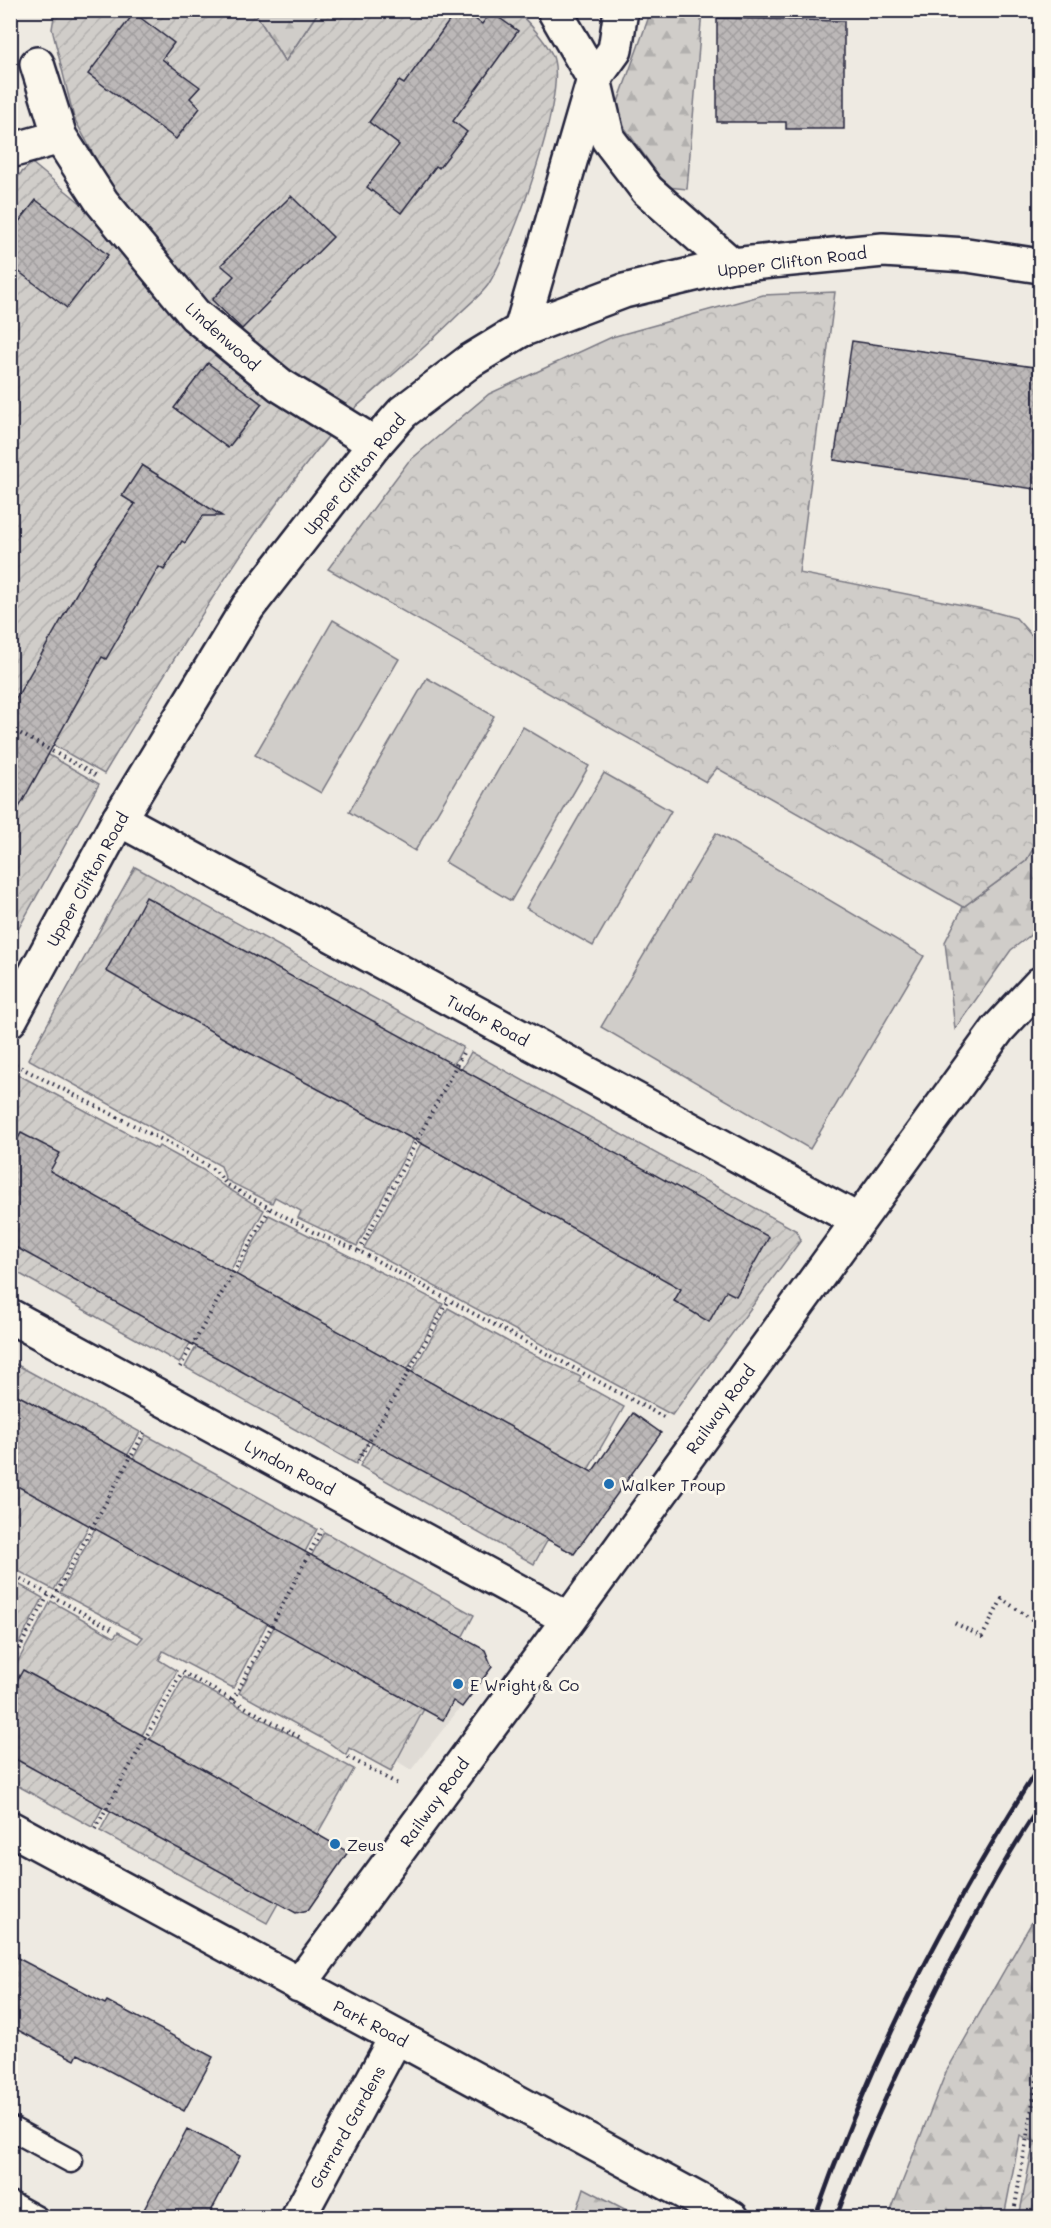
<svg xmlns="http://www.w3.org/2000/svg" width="1051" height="2228" font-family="Mali,sans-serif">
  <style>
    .built { fill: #dfdbd5 }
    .forest { fill: url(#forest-firs); stroke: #797882; stroke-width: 1.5 }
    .park { fill: url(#park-crowns); stroke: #797882; stroke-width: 1.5 }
    .garden { fill: url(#garden-furrows); stroke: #797882; stroke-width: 1.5 }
    .pitch { fill: #d0cdc9; stroke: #797882; stroke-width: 1.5 }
    .building { fill: url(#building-cross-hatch); stroke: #22223b; stroke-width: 1.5 }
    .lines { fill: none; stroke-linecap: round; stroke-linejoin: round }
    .service-casing { stroke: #22223b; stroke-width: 27 }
    .minor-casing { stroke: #22223b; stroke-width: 38 }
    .tertiary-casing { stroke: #22223b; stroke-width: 38 }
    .path { stroke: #22223b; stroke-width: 4; stroke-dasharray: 1.5 4.5; stroke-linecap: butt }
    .service { stroke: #fbf7ec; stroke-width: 22 }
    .minor { stroke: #fbf7ec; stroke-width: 33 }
    .tertiary { stroke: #fbf7ec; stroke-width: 33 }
    .rail { stroke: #22223b; stroke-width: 4.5 }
    .poi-dot { fill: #1f6fb2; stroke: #fbf7ec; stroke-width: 2 }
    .labels { text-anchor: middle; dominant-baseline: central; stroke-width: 6; stroke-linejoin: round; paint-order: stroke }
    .street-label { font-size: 16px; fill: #22223b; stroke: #fbf7ec }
    .poi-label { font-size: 16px; fill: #22223b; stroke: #fbf7ec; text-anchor: start }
  </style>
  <defs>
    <pattern id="forest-firs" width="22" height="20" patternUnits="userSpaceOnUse" patternTransform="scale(1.5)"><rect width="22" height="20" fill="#d0cdc9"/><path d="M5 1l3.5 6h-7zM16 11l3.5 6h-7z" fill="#b2b0ae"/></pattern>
    <pattern id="park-crowns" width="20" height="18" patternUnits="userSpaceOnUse" patternTransform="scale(1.5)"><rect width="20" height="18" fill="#d0cdc9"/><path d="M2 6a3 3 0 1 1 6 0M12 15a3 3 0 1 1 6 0" fill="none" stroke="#b2b0ae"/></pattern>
    <pattern id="garden-furrows" width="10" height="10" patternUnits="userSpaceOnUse" patternTransform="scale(1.5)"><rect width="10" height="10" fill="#d0cdc9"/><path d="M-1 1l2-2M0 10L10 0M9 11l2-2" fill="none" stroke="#b2b0ae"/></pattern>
    <pattern id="building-cross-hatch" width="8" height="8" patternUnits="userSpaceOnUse" patternTransform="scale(1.5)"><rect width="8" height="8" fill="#bcb8b8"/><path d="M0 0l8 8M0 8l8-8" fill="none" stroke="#a19e9f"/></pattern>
  </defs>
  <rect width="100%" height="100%" fill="#eeeae2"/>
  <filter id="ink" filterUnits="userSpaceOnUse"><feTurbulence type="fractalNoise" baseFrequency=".0167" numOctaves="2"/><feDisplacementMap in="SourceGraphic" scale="12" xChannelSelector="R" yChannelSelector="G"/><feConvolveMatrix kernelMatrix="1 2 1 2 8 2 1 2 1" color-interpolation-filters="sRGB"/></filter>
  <g filter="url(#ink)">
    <path class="built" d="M 463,1637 L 485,1650 L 492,1667 L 411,1770 L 397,1761 Z"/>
    <path class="forest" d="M 254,11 L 319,11 L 285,62 Z
      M 651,11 L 702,11 L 687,189 L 667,187 L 614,113 Z
      M 1040,837 L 1040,928 L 1011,950 L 955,1029 L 945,942 L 963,907 L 1026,861 Z
      M 1040,1908 L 1040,2144 L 1020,2135 L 1004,2217 L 888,2218 L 946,2072 Z
      M 584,2188 L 640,2217 L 575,2217 Z"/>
    <path class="park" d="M 835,292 L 799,573 L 983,609 L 1016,618 L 1040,645 L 1040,837 L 1026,861 L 963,907 L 717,768 L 706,782 L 328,569 L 408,462 L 489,394 L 612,337 L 763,295 Z"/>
    <path class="garden" d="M 55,11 L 254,11 L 285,62 L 319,11 L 515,11 C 526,18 551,47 554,60 C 565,103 512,247 488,285 C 481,295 468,305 459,314 C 426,347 390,377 354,409 L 295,378 L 200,299 L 109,183 L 74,118 L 52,29 Z
      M 32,163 L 84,206 L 197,340 L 236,373 L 291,411 L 331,433 C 244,539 175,657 104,774 L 11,721 L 10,183 Z
      M 11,733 L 99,784 L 11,942 Z
      M 135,867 L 463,1047 L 357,1246 L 298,1218 L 301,1211 L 275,1197 L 272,1203 L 226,1180 L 221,1166 L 28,1059 Z
      M 471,1052 L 797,1231 L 801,1240 L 672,1415 L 364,1248 Z
      M 17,1074 L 157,1149 L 159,1146 L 203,1170 L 222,1185 L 264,1210 L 179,1363 L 11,1269 L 10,1087 Z
      M 269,1215 L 443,1304 L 356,1464 L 185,1367 Z
      M 448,1308 L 516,1346 L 581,1377 L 579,1382 L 624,1407 L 534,1564 L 360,1466 Z
      M 10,1361 L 140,1432 L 54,1590 L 11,1567 Z
      M 146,1435 L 317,1529 L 233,1688 L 163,1651 L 159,1660 L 177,1671 L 92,1827 L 11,1782 L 11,1674 L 51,1601 L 114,1637 L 118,1632 L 138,1643 L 143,1637 L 60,1593 Z
      M 324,1532 L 474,1615 L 391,1771 L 349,1748 L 346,1755 L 325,1740 L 239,1693 Z
      M 11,1580 L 43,1598 L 11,1658 L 10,1580 Z
      M 184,1677 L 354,1769 L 267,1923 L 100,1831 Z
      M 1034,2141 L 1040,2144 L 1040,2217 L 1019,2217 Z"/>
    <path class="pitch" d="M 333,620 L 399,659 L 321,793 L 255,755 Z
      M 427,678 L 494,716 L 415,851 L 349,812 Z
      M 523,727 L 589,766 L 511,901 L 445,862 Z
      M 604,773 L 671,811 L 593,946 L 526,908 Z
      M 716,833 L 924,956 L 810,1149 L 601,1027 Z"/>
    <path class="building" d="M 457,10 L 463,10 L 482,24 L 491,12 L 518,31 L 453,121 L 467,132 L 439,168 L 436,166 L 401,213 L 367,187 L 399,145 L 369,122 L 399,81 L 404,84 Z
      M 134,13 L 174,43 L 162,59 L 200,87 L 190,98 L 200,108 L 176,139 L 88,74 Z
      M 717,18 L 844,21 L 844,129 L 786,129 L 786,122 L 717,122 Z
      M 291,196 L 333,237 L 242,329 L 212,300 L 234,276 L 221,265 Z
      M 36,200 L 108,255 L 67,308 L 10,265 L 10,233 Z
      M 852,341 L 1041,368 L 1041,490 L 834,460 Z
      M 208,363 L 262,404 L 228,448 L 174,408 Z
      M 142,465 L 222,516 L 203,516 L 185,543 L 182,541 L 164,570 L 159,567 L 106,659 L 102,657 L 10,824 L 10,709 L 91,568 L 135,504 L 122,496 Z
      M 146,897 L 769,1237 L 736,1296 L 726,1291 L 709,1322 L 674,1301 L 681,1289 L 428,1147 L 246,1051 L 106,971 Z
      M 21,1133 L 60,1153 L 50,1171 L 592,1472 L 633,1413 L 661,1433 L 574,1554 L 10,1244 L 10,1152 Z
      M 10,1391 L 485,1650 L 492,1667 L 462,1707 L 453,1701 L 443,1720 L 10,1482 Z
      M 23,1670 L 182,1757 L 348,1852 L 308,1910 L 296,1913 L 10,1756 L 10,1693 Z
      M 10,1954 L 105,2004 L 107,2001 L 213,2057 L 184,2111 L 78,2054 L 75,2060 L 10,2026 Z
      M 187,2129 L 240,2156 L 208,2217 L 140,2217 Z"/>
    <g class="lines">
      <g class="service-casing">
        <path id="service" d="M 10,2128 L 71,2161
          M 10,2203 L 37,2218"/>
      </g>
      <g class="minor-casing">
        <path id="minor" d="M 554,10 L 594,79 L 608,139 L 647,190 L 732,265
          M 37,64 L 60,137 L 102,202 L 195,315 L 280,385 L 375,444
          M 10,151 L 60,137
          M 521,330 L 594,79 L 615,50 L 621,10
          M 119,819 L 857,1220
          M 10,1316 L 569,1619
          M 10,1828 L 732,2218
          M 299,1985 L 569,1619 L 998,1029 L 1040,984
          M 298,2218 L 396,2037"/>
      </g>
      <g class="tertiary-casing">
        <path id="tertiary" d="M 10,1020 L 119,819 L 248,607 L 375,444 L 403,412 L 470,361 L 521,330 L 624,291 L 732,265 L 883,250 L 967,255 L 1040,266"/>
      </g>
      <path class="path" d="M 10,728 L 99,777
        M 10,1062 L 174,1146 L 216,1171 L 226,1184 L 313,1232 L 359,1251 L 667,1419
        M 359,1251 L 465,1049
        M 180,1367 L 270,1208
        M 358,1461 L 449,1300
        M 10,1573 L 112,1629
        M 54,1597 L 145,1431
        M 955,1623 L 982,1637 L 1002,1599 L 1040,1625
        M 10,1665 L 49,1594
        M 233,1700 L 322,1529
        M 348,1757 L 398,1784
        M 95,1829 L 182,1672 L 301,1738
        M 1013,2218 L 1040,2061"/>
      <use href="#service" class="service"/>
      <use href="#minor" class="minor"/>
      <use href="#tertiary" class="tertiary"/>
      <path class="rail" d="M 815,2218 C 872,2055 948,1910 1040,1765
        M 836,2218 C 857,2160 882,2105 908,2050 C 947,1966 989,1883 1040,1805"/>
    </g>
  </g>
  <g class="poi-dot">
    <circle cx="609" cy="1484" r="6"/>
    <circle cx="458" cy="1684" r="6"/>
    <circle cx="335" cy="1844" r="6"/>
  </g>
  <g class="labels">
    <g class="street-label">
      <text transform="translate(792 261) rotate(-7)">Upper Clifton Road</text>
      <text transform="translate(223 336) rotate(42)">Lindenwood</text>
      <text transform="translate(354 474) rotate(-51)">Upper Clifton Road</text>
      <text transform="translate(87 879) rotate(-61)">Upper Clifton Road</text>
      <text transform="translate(488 1020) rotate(28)">Tudor Road</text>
      <text transform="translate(720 1409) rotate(-54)">Railway Road</text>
      <text transform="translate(290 1467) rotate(28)">Lyndon Road</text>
      <text transform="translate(434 1802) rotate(-54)">Railway Road</text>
      <text transform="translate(371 2023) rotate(28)">Park Road</text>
      <text transform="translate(347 2127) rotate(-61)">Garrard Gardens</text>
    </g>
    <g class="poi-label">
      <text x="621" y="1484">Walker Troup</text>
      <text x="470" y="1684">E Wright &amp; Co</text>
      <text x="347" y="1844">Zeus</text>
    </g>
  </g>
  <rect width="1051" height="2228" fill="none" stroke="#fbf7ec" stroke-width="36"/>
  <rect x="18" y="18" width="1015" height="2192" fill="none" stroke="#22223b" stroke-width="2" filter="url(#ink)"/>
</svg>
